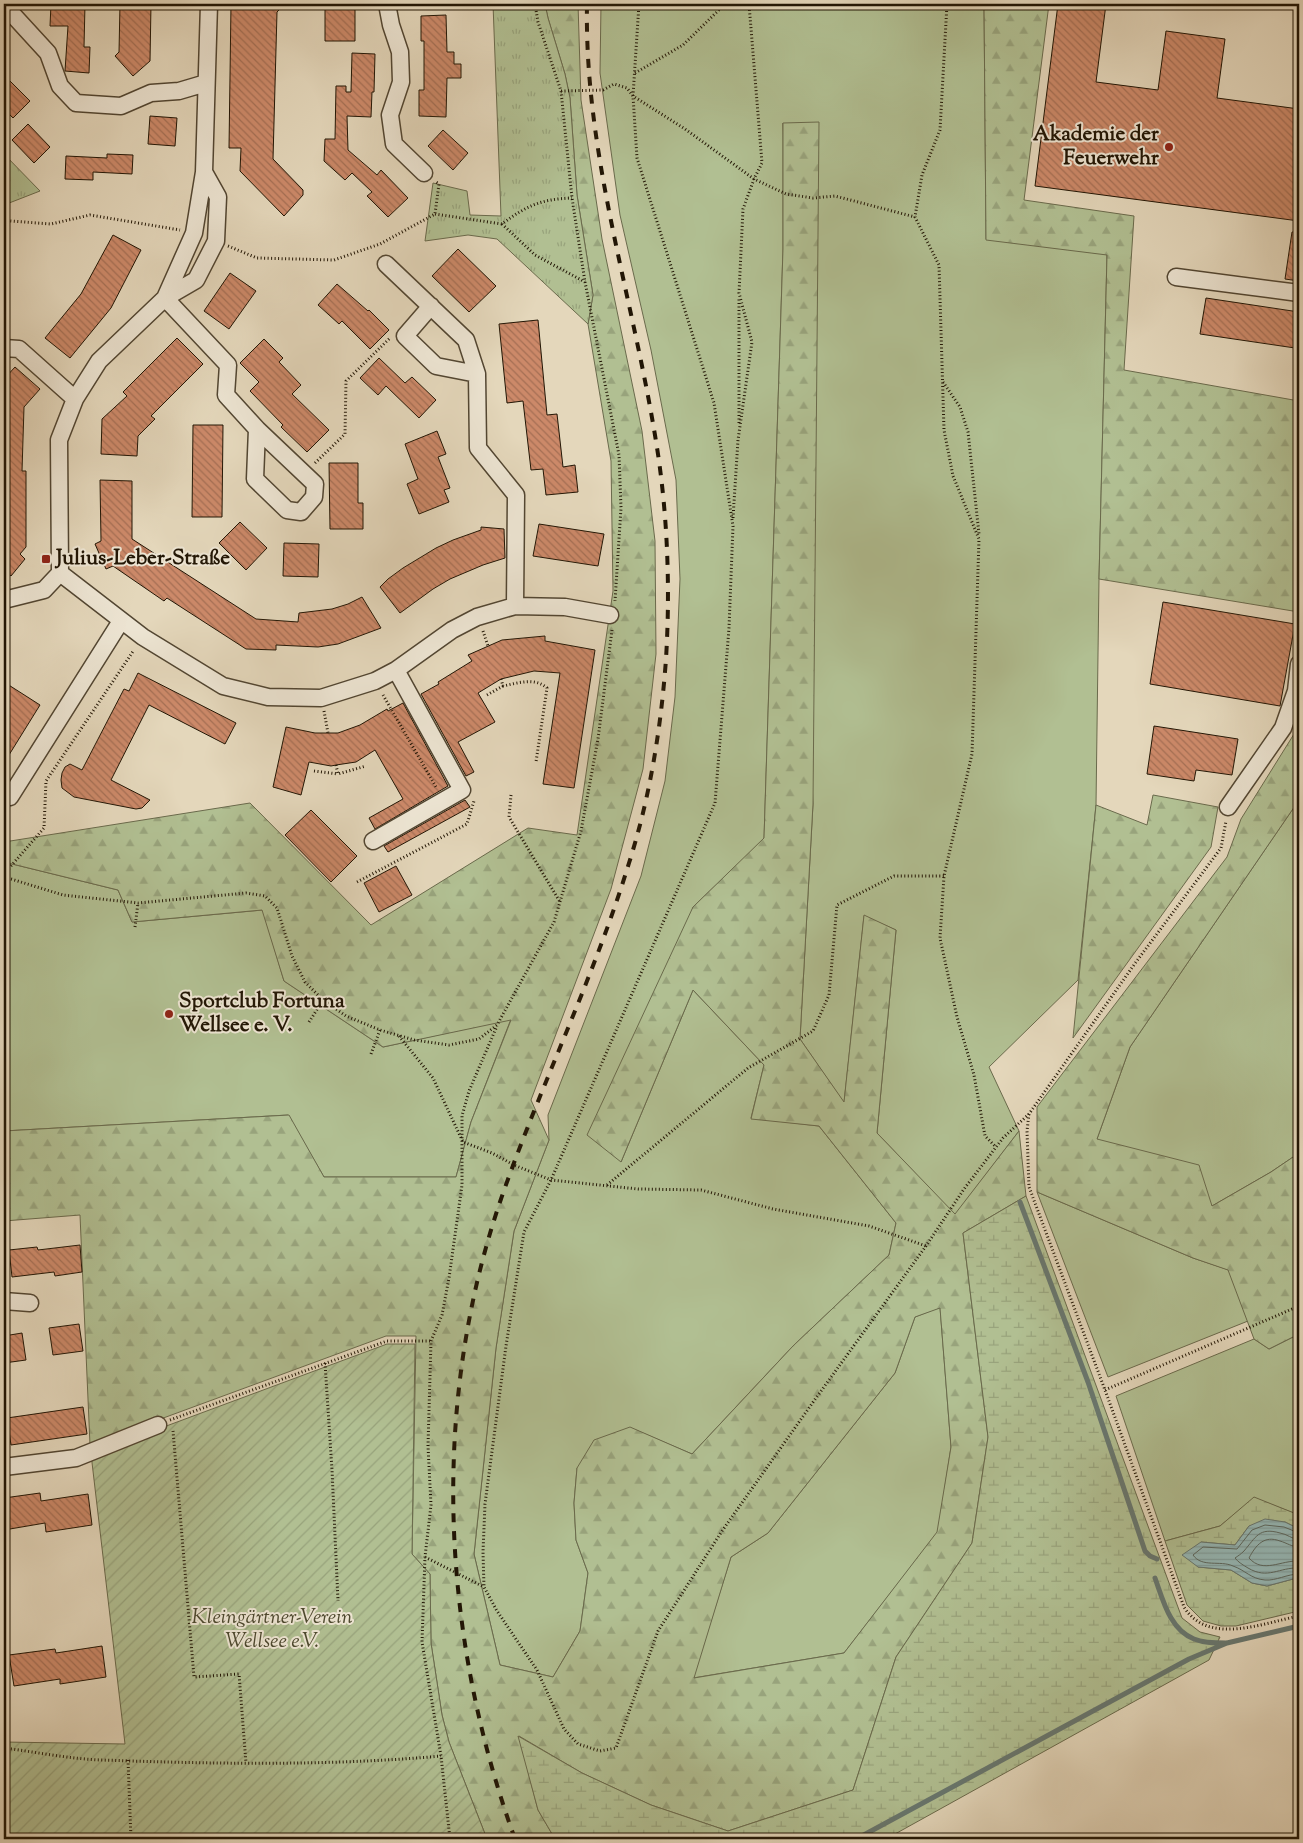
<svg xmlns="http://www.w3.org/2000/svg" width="1303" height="1843" font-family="'Sorts Mill Goudy',serif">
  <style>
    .grass { fill: #b1bf92; stroke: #6a6a4c }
    .forest { fill: url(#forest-firs); stroke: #6a6a4c; fill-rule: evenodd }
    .wetland { fill: url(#wetland-marsh); stroke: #6a6a4c }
    .park { fill: url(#park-tufts); stroke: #6a6a4c }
    .garden { fill: url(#garden-furrows); stroke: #6a6a4c }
    .water { fill: url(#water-rules); stroke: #68776f }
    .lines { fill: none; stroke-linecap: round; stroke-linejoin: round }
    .shore { stroke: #5c675e; stroke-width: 1 }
    .stream { stroke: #68776f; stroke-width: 5 }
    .building { fill: url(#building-back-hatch); stroke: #221605 }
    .minor-casing { stroke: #524632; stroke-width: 19 }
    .path { stroke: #221605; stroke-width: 3; stroke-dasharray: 1 2.5; stroke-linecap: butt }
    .minor { stroke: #ede5d3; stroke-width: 16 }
    .rail { stroke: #221605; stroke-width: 4; stroke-dasharray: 9 9; stroke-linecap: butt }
    .poi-dot { fill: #8f2418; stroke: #ede5d3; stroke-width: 2 }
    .labels { text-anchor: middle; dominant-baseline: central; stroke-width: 4; stroke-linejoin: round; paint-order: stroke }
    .poi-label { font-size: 21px; font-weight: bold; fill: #221605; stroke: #ede5d3; text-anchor: start }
    .park-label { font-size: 21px; font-style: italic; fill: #4d492f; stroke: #ede5d3 }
  </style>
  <defs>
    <pattern id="forest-firs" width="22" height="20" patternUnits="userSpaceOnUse" patternTransform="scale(1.25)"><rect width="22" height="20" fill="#b1bf92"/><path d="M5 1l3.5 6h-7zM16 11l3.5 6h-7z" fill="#98a37c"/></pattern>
    <pattern id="wetland-marsh" width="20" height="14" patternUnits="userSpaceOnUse" patternTransform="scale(1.25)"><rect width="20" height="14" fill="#b1bf92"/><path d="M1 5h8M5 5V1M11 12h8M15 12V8" fill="none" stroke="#98a37c"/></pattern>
    <pattern id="park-tufts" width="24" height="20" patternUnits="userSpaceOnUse" patternTransform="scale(1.25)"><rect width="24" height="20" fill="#b1bf92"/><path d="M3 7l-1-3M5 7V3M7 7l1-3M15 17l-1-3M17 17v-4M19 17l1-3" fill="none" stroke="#98a37c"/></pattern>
    <pattern id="garden-furrows" width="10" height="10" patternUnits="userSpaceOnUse" patternTransform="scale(1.25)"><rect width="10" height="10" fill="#b1bf92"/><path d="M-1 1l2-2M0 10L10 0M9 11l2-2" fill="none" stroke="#98a37c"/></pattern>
    <pattern id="water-rules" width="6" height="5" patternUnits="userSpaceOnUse" patternTransform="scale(1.25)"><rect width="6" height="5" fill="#96b8b6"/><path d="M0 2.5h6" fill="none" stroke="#819d9b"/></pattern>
    <pattern id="building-back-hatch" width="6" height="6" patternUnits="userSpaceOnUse" patternTransform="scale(1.25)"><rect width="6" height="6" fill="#cc8969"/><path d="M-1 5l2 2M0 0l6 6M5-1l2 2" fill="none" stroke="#a56f54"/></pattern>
  </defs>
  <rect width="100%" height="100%" fill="#e4d7bb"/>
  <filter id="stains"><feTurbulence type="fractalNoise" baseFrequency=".004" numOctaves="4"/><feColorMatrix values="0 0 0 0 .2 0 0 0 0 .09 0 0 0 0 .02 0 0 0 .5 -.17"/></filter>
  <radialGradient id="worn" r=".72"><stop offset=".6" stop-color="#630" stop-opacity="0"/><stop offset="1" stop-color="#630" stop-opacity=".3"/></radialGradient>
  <path class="grass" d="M 601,4 L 984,4 L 986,239 L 1107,254 L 1099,579 L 1096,805 L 1078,980 L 989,1067 L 1019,1131 L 955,1215 L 877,1133 L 896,930 L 864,916 L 844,1103 L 800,1039 L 813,804 L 783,123 L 783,249 L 764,839 L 693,907 L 621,1162 L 693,990 L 764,1065 L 751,1118 L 819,1126 L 896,1223 L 889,1255 L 793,1346 L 692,1454 L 631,1428 L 577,1468 L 574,1503 L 576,1540 L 588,1573 L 580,1631 L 553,1677 L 500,1665 L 474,1554 L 496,1348 L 514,1231 L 549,1140 L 548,1115 L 641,876 L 665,781 L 675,697 L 680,579 L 676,480 L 651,350 L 620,215 L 600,73 Z
    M 1299,800 L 1299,1153 L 1271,1172 L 1212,1206 L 1097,1139 L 1130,1047 Z
    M 4,862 L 118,890 L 132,922 L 263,910 L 284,981 L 383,1047 L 511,1019 L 471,1122 L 456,1177 L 324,1177 L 288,1115 L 4,1131 Z
    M 1037,1192 L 1193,1258 L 1229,1270 L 1248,1321 L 1108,1377 Z
    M 940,1307 L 951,1447 L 938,1532 L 844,1653 L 693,1678 L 731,1557 L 768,1533 L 895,1373 L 915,1317 Z
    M 1299,1334 L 1299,1515 L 1254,1498 L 1220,1526 L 1165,1541 L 1116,1396 L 1254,1339 L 1269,1349 Z"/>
  <path class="forest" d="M 545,4 L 578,4 L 581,100 L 602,239 L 642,431 L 655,541 L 656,654 L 643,769 L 611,889 L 531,1100 L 549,1140 L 514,1231 L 496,1348 L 474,1554 L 500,1665 L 553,1677 L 580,1631 L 588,1573 L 576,1540 L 574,1503 L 577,1468 L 594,1440 L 630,1427 L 692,1454 L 793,1346 L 889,1255 L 896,1223 L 819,1126 L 751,1119 L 764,1065 L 693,990 L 621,1162 L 587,1135 L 693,907 L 764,838 L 783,249 L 783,123 L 819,122 L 813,804 L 800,1039 L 844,1102 L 864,915 L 896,930 L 877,1133 L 955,1214 L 1019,1131 L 1026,1196 L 963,1233 L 988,1437 L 972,1543 L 896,1657 L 853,1790 L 728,1831 L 651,1805 L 582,1773 L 519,1736 L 538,1810 L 555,1839 L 487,1839 L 449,1742 L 442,1715 L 431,1643 L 430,1574 L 412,1554 L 416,1336 L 386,1336 L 90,1445 L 80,1215 L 4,1221 L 4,1131 L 289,1115 L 324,1177 L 456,1177 L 471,1122 L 511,1020 L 383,1047 L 284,981 L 262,910 L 132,922 L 118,890 L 4,862 L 4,842 L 250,803 L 371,925 L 528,828 L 577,835 L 613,591 L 611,461 L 588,324 L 593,295 L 577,195 L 570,98 L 565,74 L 548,18 ZM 940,1308 L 951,1447 L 937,1532 L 844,1653 L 694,1678 L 731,1557 L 768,1533 L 895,1373 L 915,1317 Z
    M 984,4 L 1049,4 L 1024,200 L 1134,216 L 1124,370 L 1299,401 L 1299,612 L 1099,579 L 1107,255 L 986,240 Z
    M 1299,726 L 1299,800 L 1130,1047 L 1097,1139 L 1199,1165 L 1212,1206 L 1271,1172 L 1299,1153 L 1299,1334 L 1269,1349 L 1254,1339 L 1228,1270 L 1193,1258 L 1037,1192 L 1037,1107 L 1227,857 L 1241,819 Z
    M 1153,795 L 1218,807 L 1211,847 L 1073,1038 L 1096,805 L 1147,825 Z"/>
  <path class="wetland" d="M 1026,1196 L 1182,1618 L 1200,1632 L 1220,1637 L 1209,1660 L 886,1839 L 555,1839 L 538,1810 L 518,1736 L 582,1773 L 651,1805 L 728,1831 L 853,1790 L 896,1657 L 972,1543 L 988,1437 L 963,1233 Z
    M 1254,1497 L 1299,1515 L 1299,1529 L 1285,1522 L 1249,1526 L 1235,1545 L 1201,1542 L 1198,1567 L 1231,1570 L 1252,1583 L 1267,1586 L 1293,1579 L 1299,1579 L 1299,1611 L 1236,1626 L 1221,1626 L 1203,1621 L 1187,1605 L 1165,1541 L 1220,1526 Z"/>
  <path class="park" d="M 493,4 L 545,4 L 548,18 L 565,74 L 570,98 L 577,195 L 593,295 L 588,324 L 497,239 L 468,235 L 425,241 L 433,183 L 467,191 L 470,215 L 501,216 Z
    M 4,154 L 40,191 L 4,205 Z"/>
  <path class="garden" d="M 387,1344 L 415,1344 L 412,1554 L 430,1574 L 431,1643 L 442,1715 L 449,1742 L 487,1839 L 4,1839 L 4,1742 L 125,1744 L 91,1454 Z"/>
  <path class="water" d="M 1265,1519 L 1285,1522 L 1299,1529 L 1299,1579 L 1293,1579 L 1267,1586 L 1252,1583 L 1231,1570 L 1198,1567 L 1182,1555 L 1201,1542 L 1235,1545 L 1249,1526 Z"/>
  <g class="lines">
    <path class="shore" d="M 1299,1533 L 1284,1527 L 1265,1525 L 1252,1530 L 1237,1549 L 1203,1547 L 1193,1555 C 1202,1568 1220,1560 1233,1566 C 1245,1570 1251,1579 1265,1580 C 1276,1581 1287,1574 1299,1574
      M 1299,1540 C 1292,1539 1287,1534 1280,1533 C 1259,1527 1256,1537 1244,1551 C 1241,1554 1238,1556 1235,1558 C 1238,1562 1243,1565 1248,1568 C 1268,1580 1279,1567 1299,1568
      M 1299,1547 C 1292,1547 1287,1543 1280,1541 C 1264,1535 1256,1545 1249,1558 C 1263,1574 1281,1560 1299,1561"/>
    <path class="stream" d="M 1020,1202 L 1088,1382 L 1145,1551 L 1150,1556 L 1157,1559
      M 1155,1578 C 1163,1600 1170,1630 1194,1639 C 1204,1643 1215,1643 1226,1643
      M 860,1837 L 1189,1659 L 1227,1643 L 1299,1626"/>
  </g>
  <path class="building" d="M 51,4 L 85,4 L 84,47 L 90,47 L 89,73 L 65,71 L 68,26 L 50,26 Z
    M 120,4 L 151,4 L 150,61 L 133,76 L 115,56 L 119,52 Z
    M 231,4 L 285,4 L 277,12 L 273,159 L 303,190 L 303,195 L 284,216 L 240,171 L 241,148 L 229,148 Z
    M 325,4 L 355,4 L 355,41 L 325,41 Z
    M 1058,4 L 1106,4 L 1096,82 L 1158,90 L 1166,31 L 1225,39 L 1217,98 L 1299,109 L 1299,221 L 1035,186 Z
    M 446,15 L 447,52 L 454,52 L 454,64 L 461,64 L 461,78 L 447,78 L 446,117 L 419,116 L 419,90 L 424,90 L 424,41 L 421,41 L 421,16 Z
    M 352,53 L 375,54 L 374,92 L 372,92 L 371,117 L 347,116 L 348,150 L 377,175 L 381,170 L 408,198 L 388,217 L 367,196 L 372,192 L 352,173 L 345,180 L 324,161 L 325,139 L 335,139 L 336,86 L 346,86 L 346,92 L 351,92 Z
    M 4,75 L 30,101 L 13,118 L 4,109 Z
    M 150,116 L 177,118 L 175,146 L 148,144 Z
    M 28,124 L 50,147 L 34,163 L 12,140 Z
    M 443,130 L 468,153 L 453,170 L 428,146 Z
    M 107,154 L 133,155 L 132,174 L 93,172 L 93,180 L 65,179 L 66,156 L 107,158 Z
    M 1292,232 L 1299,232 L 1299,281 L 1285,279 Z
    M 113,235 L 141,250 L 111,308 L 70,358 L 45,338 L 81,294 Z
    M 458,249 L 496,286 L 469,312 L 432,276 Z
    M 230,273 L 256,291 L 229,329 L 204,311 Z
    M 337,284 L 368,311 L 369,310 L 389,330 L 370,349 L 342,321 L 339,324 L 318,305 Z
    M 1206,298 L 1299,312 L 1295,348 L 1200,334 Z
    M 538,320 L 547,415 L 557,414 L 563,467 L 575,465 L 578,492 L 546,495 L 543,469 L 531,470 L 523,401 L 507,403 L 499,324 Z
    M 177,338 L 203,364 L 151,416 L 155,419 L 138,436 L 137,456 L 101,454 L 102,419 L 127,396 L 123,392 Z
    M 264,339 L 283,358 L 279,362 L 301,385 L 292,394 L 329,430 L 307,452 L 281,427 L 283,425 L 250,391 L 259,382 L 240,363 Z
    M 379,358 L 405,383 L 412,377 L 436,400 L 419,418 L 386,386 L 378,395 L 360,378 Z
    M 15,367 L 40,389 L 24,407 L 22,471 L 26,471 L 26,547 L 20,554 L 25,559 L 11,576 L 4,570 L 4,379 Z
    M 193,425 L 223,425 L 222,517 L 192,517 Z
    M 437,431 L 446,454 L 438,457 L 450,488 L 444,490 L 449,502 L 419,514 L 407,484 L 418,479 L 405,444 Z
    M 329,463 L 358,463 L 358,503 L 363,503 L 363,529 L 330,529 Z
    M 100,480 L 132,481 L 132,539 L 256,619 L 298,622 L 299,613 L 332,609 L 348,604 L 362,597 L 381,628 L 338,644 L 318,647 L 276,645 L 276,650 L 246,649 L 167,598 L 164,601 L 113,566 L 106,569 L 95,544 L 101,541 Z
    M 240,522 L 267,548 L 246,570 L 219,543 Z
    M 539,524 L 604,534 L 598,566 L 533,556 Z
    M 481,527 L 504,529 L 505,558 L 483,565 L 450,579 L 433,589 L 400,613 L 380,587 L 388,579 L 403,568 L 436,548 L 453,540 L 481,530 Z
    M 284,543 L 319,544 L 318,577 L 283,576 Z
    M 1163,602 L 1295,624 L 1280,706 L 1150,684 Z
    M 545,636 L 545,641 L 595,650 L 574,788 L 543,784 L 560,673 L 534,671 L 501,679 L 478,693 L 495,722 L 458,742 L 474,772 L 466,776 L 421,694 L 439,684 L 438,682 L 472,661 L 468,655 L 502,640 Z
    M 138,673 L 236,723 L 225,744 L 149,705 L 111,780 L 150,800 L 142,808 L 136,809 L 74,797 L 62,788 L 61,780 L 62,773 L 65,767 L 70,764 L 82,770 L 124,689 L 129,691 Z
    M 4,682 L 40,705 L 4,763 Z
    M 403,703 L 448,786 L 375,829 L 369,818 L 403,799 L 375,750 L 356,762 L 336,765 L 331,766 L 309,762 L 301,795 L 273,787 L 286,727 L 315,733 L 338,733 L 360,725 L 387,709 L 388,711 Z
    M 1154,726 L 1238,739 L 1232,775 L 1196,770 L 1194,781 L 1147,774 Z
    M 465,800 L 470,807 L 388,852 L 384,846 Z
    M 311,810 L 357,856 L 331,882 L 285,835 Z
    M 396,866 L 412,895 L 379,912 L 364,883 Z
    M 80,1245 L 82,1272 L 55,1276 L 54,1272 L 12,1277 L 9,1250 L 37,1247 L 38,1250 Z
    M 79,1324 L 83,1351 L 53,1355 L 49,1328 Z
    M 22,1333 L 26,1360 L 4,1363 L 4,1336 Z
    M 83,1407 L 87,1434 L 11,1445 L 7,1418 Z
    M 40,1493 L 41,1501 L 88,1494 L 92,1525 L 46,1532 L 45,1523 L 4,1530 L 4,1498 Z
    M 102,1646 L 106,1677 L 60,1684 L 60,1679 L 14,1686 L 9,1655 L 55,1649 L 56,1653 Z"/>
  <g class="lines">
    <g class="minor-casing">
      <path id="minor" d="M 387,4 L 391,25 L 400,52 L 401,82 L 390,115 L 394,144 L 424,173
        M 4,5 L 48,53 L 60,86 L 76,103 L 121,106 L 151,93 L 179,91 L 206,83
        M 386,264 L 466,340 L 477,374 L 478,448 L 516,495 L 515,606
        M 1176,277 L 1299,293
        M 165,298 L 228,365 L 226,395 L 257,429 L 255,479 L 287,510 L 301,512 L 314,497 L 315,484 L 257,429
        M 165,298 L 194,233 L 204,172 L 209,4
        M 431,306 L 405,336 L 436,366 L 477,374
        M 4,348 L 19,349 L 75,399
        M 60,573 L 143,637 L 223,686 L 268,697 L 321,698 L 375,681 L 396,670 L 452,630 L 477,617 L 515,606 L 565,607 L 610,615
        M 60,573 L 59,440 L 75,399 L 99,361 L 165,298 L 196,280 L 216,241 L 218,197 L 204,172
        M 4,600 L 44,590 L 60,573
        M 10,797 L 121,621
        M 1228,807 L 1283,728 L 1296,691 L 1299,664
        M 373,841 L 462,790 L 396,670
        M 4,1301 L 30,1303
        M 4,1467 L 76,1458 L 158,1425"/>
    </g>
    <path class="path" d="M 535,4 L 538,22 L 561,91 L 572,198 L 585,282 L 619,455 L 621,508 L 615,601
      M 639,4 L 633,96 L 637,158 L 714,403 L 733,526 L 729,628 L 715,803 L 551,1180 L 524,1232 L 506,1346 L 485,1504 L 483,1552 L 484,1587 L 497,1611 L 537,1670 L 564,1729 L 578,1744 L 600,1751 L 616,1748 L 658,1631 L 722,1531 L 816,1398 L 926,1246 L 964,1189 L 1003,1138 L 1029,1114 L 1136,962 L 1221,848 L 1226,821
      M 947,4 L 940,130 L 922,175 L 915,217 L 939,265 L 944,430 L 953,476 L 979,539 L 972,754 L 944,876 L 940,938 L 957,1017 L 974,1075 L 985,1136 L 996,1147
      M 635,73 L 683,45 L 725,4
      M 561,91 L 603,90 L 614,84 L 627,88 L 633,96 L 685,129 L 754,179 L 786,194 L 813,198 L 835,196 L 915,217
      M 435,214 L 502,224 C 526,206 541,199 572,198
      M 4,218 L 10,221 L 51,224 L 90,215 L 180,230
      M 502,224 L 535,255 L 585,282
      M 228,246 L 257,258 L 334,260 L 380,244 L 435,214 L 439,184 L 436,182
      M 943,382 L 960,407 L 968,432 L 979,534
      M 739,423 L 739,299
      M 315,463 L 345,434 L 346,381 L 390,338
      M 733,518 L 738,440 L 752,342 L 739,293 L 743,209 L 754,179 L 762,163 L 749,4
      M 483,631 L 488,646
      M 501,679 L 503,686 C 518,683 535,677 547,688 L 536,762
      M 383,695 L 436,787
      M 487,695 L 503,686
      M 324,711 L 328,733
      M 336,765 L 338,774 L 366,766
      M 314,771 L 338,774
      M 511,795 L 509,817 L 560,902
      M 4,874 L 44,828 L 46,781 L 134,650
      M 4,879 L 11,879 L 63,895 L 138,903 L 246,893 L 265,896 L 277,908 L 292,956 L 305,982 L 323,1000 L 346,1016 L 380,1030 L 414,1040 L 449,1045 L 479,1039 L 497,1025 L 554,922 L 581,831 L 598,739 L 612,630
      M 357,882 L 467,824 L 474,801
      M 135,927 L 138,903
      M 309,1022 L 323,1000
      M 399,1036 L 433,1078 L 463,1142 L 492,1153 L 514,1165 L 551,1180 L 638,1189 L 701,1190 L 773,1209 L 869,1226 L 926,1246
      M 371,1054 L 380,1030
      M 1029,1114 L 1027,1131 L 1029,1187 L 1105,1390 L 1184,1607 C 1208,1646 1263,1623 1299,1616
      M 607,1185 L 748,1068 L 813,1031 L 829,995 L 837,905 L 894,876 L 944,876
      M 325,1363 L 332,1470 L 338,1601
      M 1105,1390 L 1299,1306
      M 170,1420 L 387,1341 L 431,1341
      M 173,1431 L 194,1677 L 239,1674 L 246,1763
      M 425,1557 L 484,1587
      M 4,1748 C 36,1752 70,1759 102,1760 C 215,1764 329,1766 441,1756
      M 128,1760 L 131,1839
      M 450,1839 L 441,1756 L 422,1642 L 425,1557 L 431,1505 L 428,1446 L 431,1341 L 442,1315 L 449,1278 L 462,1185 L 462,1116 L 469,1091 L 497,1026"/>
    <use href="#minor" class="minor"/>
    <path class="rail" d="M 515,1839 C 441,1635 430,1406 501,1199 C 540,1086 594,978 629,863 C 650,797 661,728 666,659 C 670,593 668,526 659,461 C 637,308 584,160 587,4"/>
  </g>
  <g class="poi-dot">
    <circle cx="1169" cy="147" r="5"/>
    <rect x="41" y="554" width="10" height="10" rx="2.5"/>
    <circle cx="169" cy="1014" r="5"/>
  </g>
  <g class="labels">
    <g class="poi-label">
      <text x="1159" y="135" text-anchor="end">Akademie der<tspan x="1159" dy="24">Feuerwehr</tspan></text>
      <text x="56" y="559">Julius-Leber-Straße</text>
      <text x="179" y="1002">Sportclub Fortuna<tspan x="179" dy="24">Wellsee e. V.</tspan></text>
    </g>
    <g class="park-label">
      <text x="272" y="1618">Kleingärtner-Verein<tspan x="272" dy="24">Wellsee e.V.</tspan></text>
    </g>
  </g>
  <rect width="1303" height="1843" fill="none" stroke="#e4d7bb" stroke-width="20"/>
  <rect x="5" y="5" width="1293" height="1833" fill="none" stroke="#221605" stroke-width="2.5"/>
  <rect x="10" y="10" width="1283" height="1823" fill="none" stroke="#221605"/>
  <rect width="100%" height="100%" filter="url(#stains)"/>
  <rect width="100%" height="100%" fill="url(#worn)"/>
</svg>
